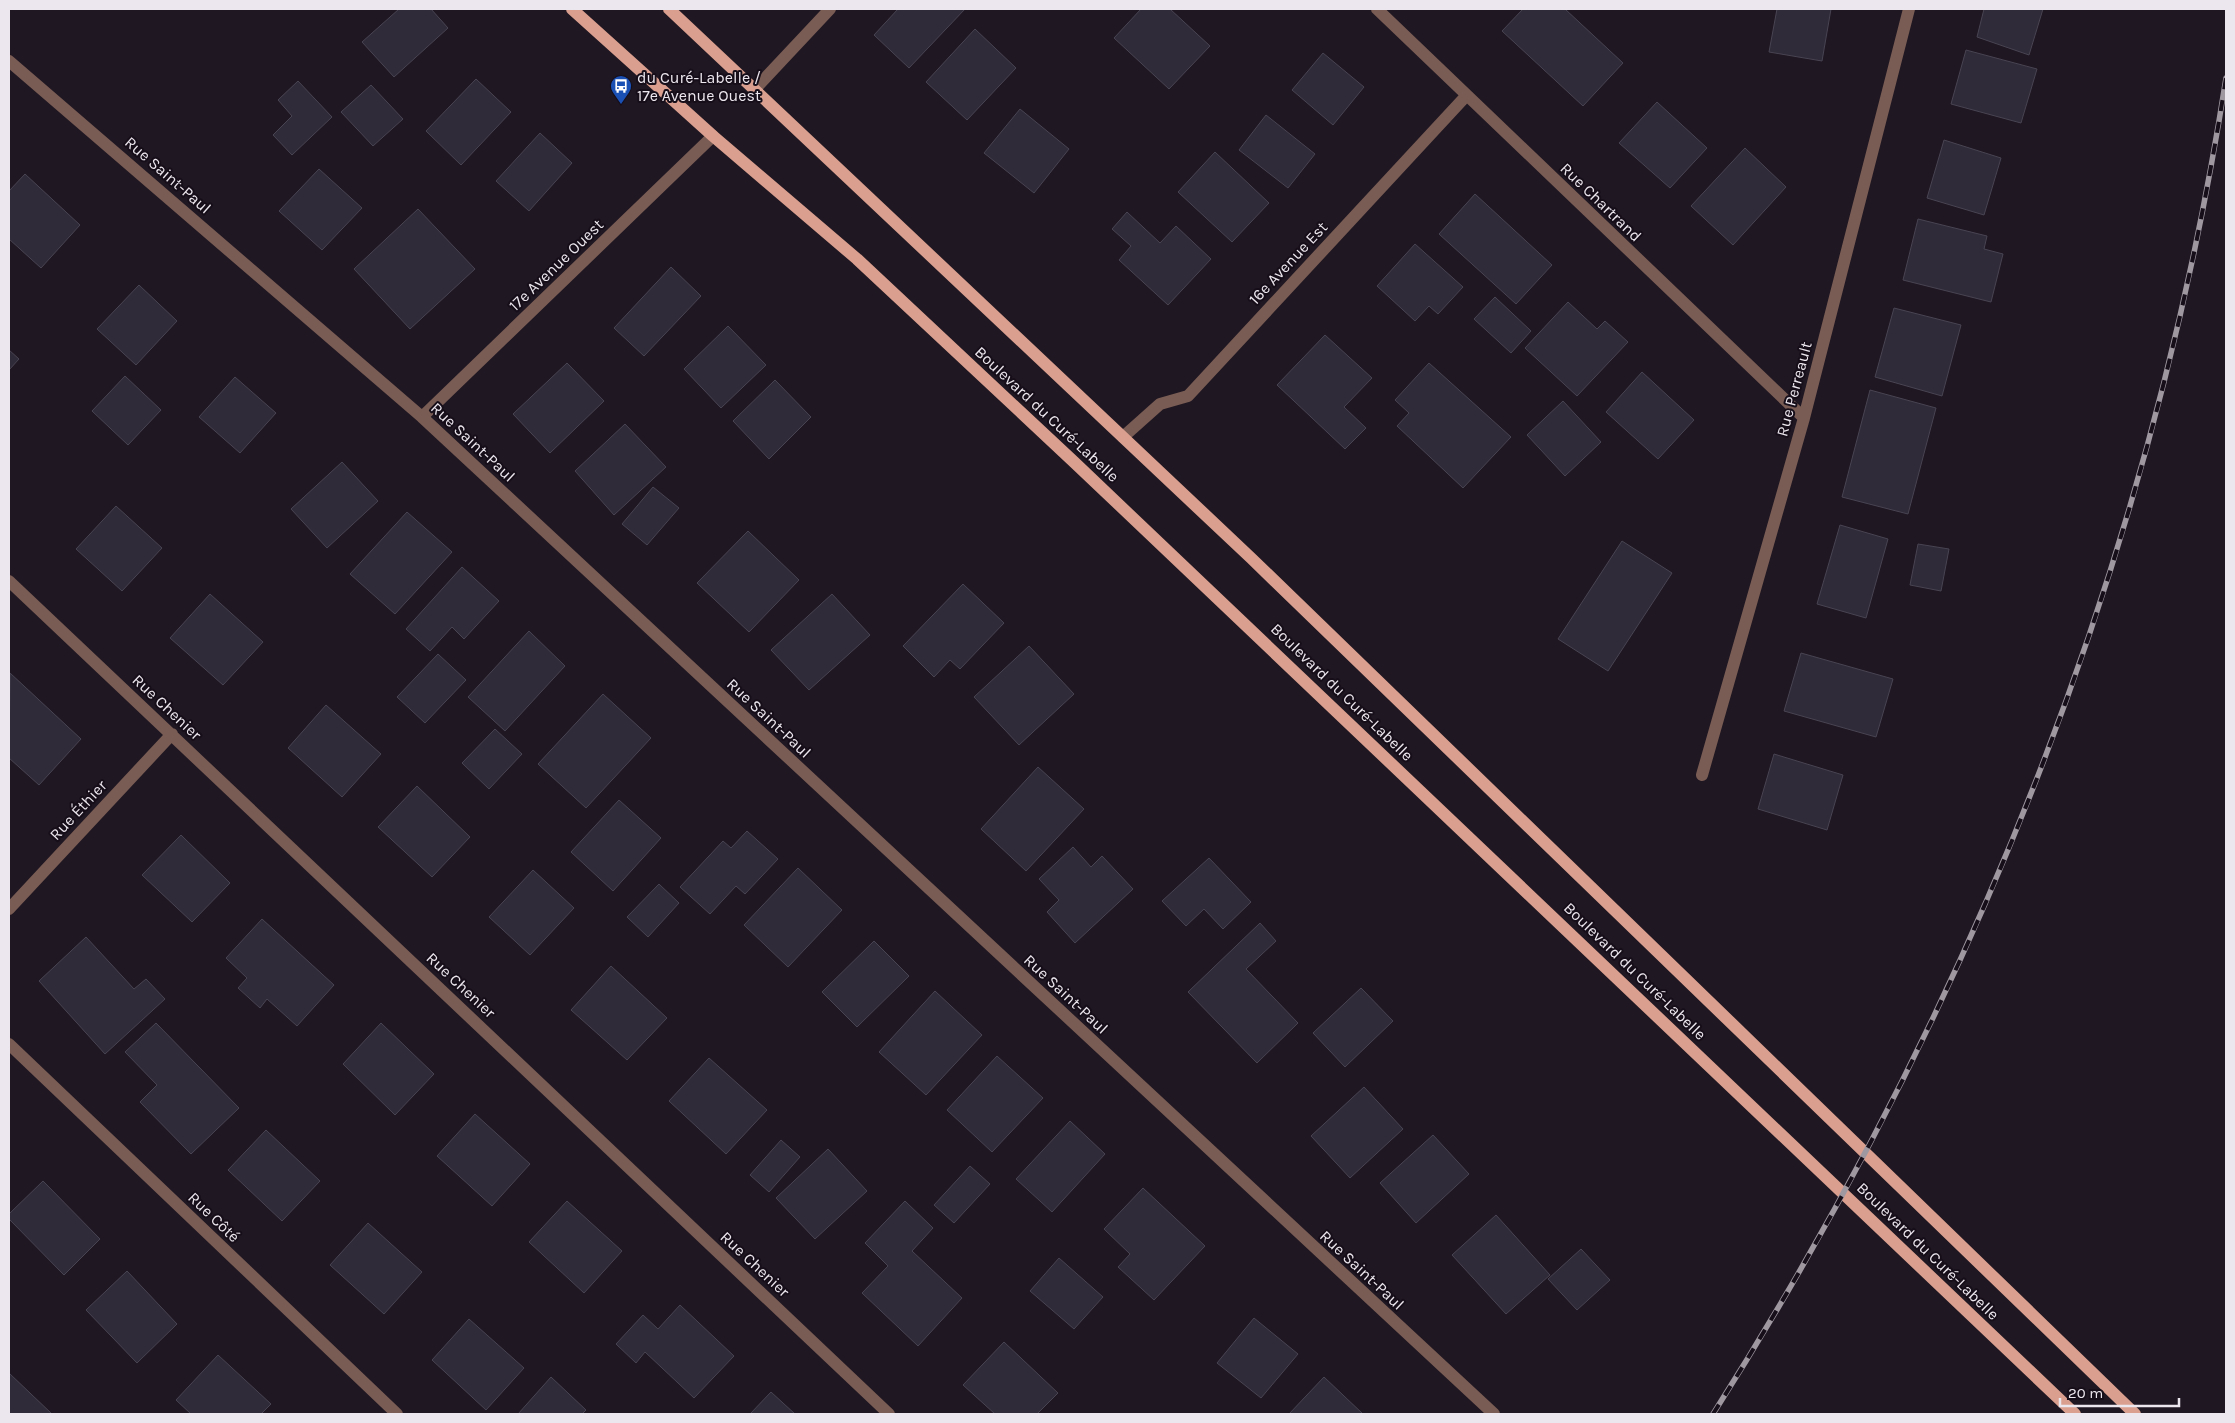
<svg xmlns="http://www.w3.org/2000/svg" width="2235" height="1423" font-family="Karla,sans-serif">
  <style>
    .building { fill: #302b38; stroke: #494452 }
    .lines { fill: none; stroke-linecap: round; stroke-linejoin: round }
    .minor { stroke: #795c54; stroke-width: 12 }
    .primary { stroke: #da9f8e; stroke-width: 12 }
    .rail-casing { stroke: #9f98a1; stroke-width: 5.5 }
    .rail { stroke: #160e19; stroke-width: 4; stroke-dasharray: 11; stroke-linecap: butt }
    .labels { text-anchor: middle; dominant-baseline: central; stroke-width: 4; stroke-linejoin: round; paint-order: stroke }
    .poi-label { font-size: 16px; fill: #ece6ee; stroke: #160e19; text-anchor: start }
    .street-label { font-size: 16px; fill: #ece6ee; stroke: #160e19 }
  </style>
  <rect width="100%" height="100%" fill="#1f1722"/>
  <path class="building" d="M 399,9 L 431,9 L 448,28 L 394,77 L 362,42 Z
    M 898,9 L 965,9 L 909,68 L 874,35 Z
    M 1141,9 L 1170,9 L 1210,46 L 1169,89 L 1114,38 Z
    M 1523,9 L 1565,9 L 1623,63 L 1583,106 L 1502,31 Z
    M 1777,9 L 1831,9 L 1822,61 L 1769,52 Z
    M 1984,9 L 2043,9 L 2029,55 L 1977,37 Z
    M 975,29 L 1016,68 L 967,120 L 926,82 Z
    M 1966,50 L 2037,69 L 2021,123 L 1951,104 Z
    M 1323,53 L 1364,87 L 1333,125 L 1292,90 Z
    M 476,79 L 511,112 L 461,165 L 426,131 Z
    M 298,81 L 332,117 L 292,155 L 273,135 L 292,116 L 278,100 Z
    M 371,85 L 403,119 L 373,146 L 341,112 Z
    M 1657,102 L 1707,148 L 1670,188 L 1619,143 Z
    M 1020,109 L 1069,149 L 1034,193 L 984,153 Z
    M 1266,115 L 1315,154 L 1288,188 L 1239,150 Z
    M 540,133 L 572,163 L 529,211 L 496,181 Z
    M 1944,140 L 2001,158 L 1984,215 L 1927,198 Z
    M 1745,148 L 1786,187 L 1733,245 L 1691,206 Z
    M 1215,152 L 1269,203 L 1232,242 L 1178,192 Z
    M 319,169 L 362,208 L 322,250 L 279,211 Z
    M 25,174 L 80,225 L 41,268 L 9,239 L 9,191 Z
    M 1475,194 L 1552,265 L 1516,304 L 1439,234 Z
    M 418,209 L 475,269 L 410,329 L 354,269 Z
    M 1127,212 L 1160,243 L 1176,226 L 1211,259 L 1168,305 L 1119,260 L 1131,246 L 1112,229 Z
    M 1918,219 L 1987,236 L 1984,249 L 2003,254 L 1991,302 L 1903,280 Z
    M 1415,244 L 1463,287 L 1438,314 L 1429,306 L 1415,321 L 1377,286 Z
    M 671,267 L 701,296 L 644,356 L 614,328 Z
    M 139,285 L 177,321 L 136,365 L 97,329 Z
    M 1495,297 L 1531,331 L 1511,353 L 1474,319 Z
    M 1568,302 L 1597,329 L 1605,321 L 1628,342 L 1577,396 L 1525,348 Z
    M 1894,308 L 1961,325 L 1942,396 L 1875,377 Z
    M 728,326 L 766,365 L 721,408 L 684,369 Z
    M 1325,335 L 1372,378 L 1344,407 L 1366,428 L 1345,449 L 1277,385 Z
    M 9,350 L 19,359 L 9,370 Z
    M 567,363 L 604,401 L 550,453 L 513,414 Z
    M 1429,363 L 1511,437 L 1463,488 L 1397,426 L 1409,413 L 1395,400 Z
    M 1642,372 L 1694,420 L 1658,459 L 1606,412 Z
    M 125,376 L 161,410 L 128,445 L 92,411 Z
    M 235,377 L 276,413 L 240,453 L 199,417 Z
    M 775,380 L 811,417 L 769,459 L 733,421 Z
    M 1870,390 L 1936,408 L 1908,514 L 1842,497 Z
    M 1563,401 L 1601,442 L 1565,476 L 1527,435 Z
    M 625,424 L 666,467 L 614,515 L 575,471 Z
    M 342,462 L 378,501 L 327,548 L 291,509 Z
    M 653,487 L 679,508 L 647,545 L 622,524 Z
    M 116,506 L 162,548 L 122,591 L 76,549 Z
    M 407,512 L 452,552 L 395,614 L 350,574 Z
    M 1840,525 L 1888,539 L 1866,618 L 1817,604 Z
    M 748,531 L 799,580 L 749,632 L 697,583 Z
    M 1622,541 L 1672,573 L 1608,671 L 1558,639 Z
    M 1918,544 L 1949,549 L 1941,591 L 1910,585 Z
    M 462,567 L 499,601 L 464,639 L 452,627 L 430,651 L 406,629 Z
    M 963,584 L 1004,623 L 960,669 L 950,660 L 934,677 L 903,646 Z
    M 210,594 L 263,642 L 223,685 L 170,638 Z
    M 832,594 L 870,635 L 809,690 L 771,650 Z
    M 529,631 L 565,666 L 505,731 L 468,697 Z
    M 1029,646 L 1074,694 L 1019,745 L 974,697 Z
    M 1801,653 L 1893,679 L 1876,737 L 1784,711 Z
    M 438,654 L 466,680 L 425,723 L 397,697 Z
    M 10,673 L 81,739 L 39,785 L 9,758 Z
    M 603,694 L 651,738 L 586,808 L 538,764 Z
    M 326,705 L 381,754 L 342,797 L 288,748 Z
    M 495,729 L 522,754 L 489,789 L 462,763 Z
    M 1774,754 L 1843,775 L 1827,830 L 1758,809 Z
    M 1038,767 L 1084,809 L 1026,871 L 981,829 Z
    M 417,786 L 470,837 L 432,877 L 378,827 Z
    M 619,800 L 661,838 L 613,891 L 571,852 Z
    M 747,831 L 778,859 L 745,894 L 736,886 L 710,914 L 680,887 L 723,841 L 731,848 Z
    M 181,835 L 230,883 L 192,922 L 142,875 Z
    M 1073,847 L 1091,867 L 1102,856 L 1133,889 L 1075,943 L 1047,912 L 1059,900 L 1039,879 Z
    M 1209,858 L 1251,902 L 1223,929 L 1204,909 L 1186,926 L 1162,901 Z
    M 798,868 L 842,910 L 788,967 L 744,925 Z
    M 533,870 L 574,908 L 530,955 L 489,917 Z
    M 659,884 L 679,903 L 648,937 L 627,917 Z
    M 262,919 L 334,985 L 297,1026 L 267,999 L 260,1008 L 238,988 L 247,978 L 226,958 Z
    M 1260,923 L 1276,941 L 1246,969 L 1298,1023 L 1257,1063 L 1188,992 Z
    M 86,937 L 134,989 L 146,979 L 165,999 L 105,1054 L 39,981 Z
    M 874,941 L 909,976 L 857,1027 L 822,992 Z
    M 611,966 L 667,1018 L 627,1060 L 571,1010 Z
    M 1361,988 L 1393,1021 L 1345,1067 L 1313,1033 Z
    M 935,991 L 982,1035 L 926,1095 L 879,1052 Z
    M 156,1023 L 239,1108 L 191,1154 L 140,1102 L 157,1085 L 125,1052 Z
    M 381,1023 L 434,1074 L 395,1115 L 343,1064 Z
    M 997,1056 L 1043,1098 L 992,1152 L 947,1110 Z
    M 709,1058 L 767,1110 L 726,1154 L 669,1101 Z
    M 1364,1087 L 1403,1129 L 1350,1178 L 1311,1136 Z
    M 475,1114 L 530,1164 L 492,1206 L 437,1156 Z
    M 1070,1121 L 1105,1154 L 1052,1212 L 1016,1179 Z
    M 266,1130 L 320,1181 L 282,1221 L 228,1170 Z
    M 1433,1135 L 1469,1174 L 1416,1223 L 1380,1183 Z
    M 781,1140 L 800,1157 L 769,1192 L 750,1175 Z
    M 828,1149 L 867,1191 L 815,1239 L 776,1198 Z
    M 970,1166 L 990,1184 L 954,1223 L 934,1205 Z
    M 43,1181 L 100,1239 L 64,1275 L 9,1219 L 9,1214 Z
    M 1143,1188 L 1205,1246 L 1154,1300 L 1118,1267 L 1130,1254 L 1104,1229 Z
    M 567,1201 L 622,1251 L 584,1293 L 529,1242 Z
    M 905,1201 L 933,1228 L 912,1251 L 962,1298 L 918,1346 L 862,1293 L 888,1266 L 865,1243 Z
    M 1496,1215 L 1550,1275 L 1506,1314 L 1452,1255 Z
    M 368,1223 L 422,1272 L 384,1314 L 330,1265 Z
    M 1581,1249 L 1610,1280 L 1577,1310 L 1548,1279 Z
    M 1059,1258 L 1103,1297 L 1074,1329 L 1030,1291 Z
    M 127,1271 L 177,1324 L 137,1363 L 86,1310 Z
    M 680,1305 L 734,1356 L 694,1398 L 645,1352 L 636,1363 L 616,1344 L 643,1315 L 658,1329 Z
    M 1254,1318 L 1298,1354 L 1261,1398 L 1217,1363 Z
    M 469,1319 L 524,1368 L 486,1410 L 432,1360 Z
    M 1004,1342 L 1058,1393 L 1037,1414 L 995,1414 L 963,1385 Z
    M 218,1355 L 271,1404 L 261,1414 L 191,1414 L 176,1400 Z
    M 9,1373 L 52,1414 L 9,1414 Z
    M 551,1377 L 586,1410 L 582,1414 L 518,1414 Z
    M 1324,1377 L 1363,1414 L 1289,1414 Z
    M 771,1392 L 795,1414 L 750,1414 Z"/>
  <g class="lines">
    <path class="minor" d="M 1377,9 L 1804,418
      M 9,61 L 422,417 L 1494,1414
      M 755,89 L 830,9
      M 422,417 L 713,136
      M 1123,437 L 1160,404 L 1188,396 L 1466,96
      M 9,581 L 889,1414
      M 1702,775 L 1804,418 L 1909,9
      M 9,909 L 172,734
      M 9,1044 L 397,1414"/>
    <path class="primary" d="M 572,9 L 713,136 L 857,259 L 1074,462 L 2075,1414
      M 669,9 L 1251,558 L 2135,1414"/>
    <g class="rail-casing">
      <path id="rail" d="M 1713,1414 C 1974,1003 2151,560 2226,78"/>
    </g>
    <use href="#rail" class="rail"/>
  </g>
  <defs>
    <g id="bus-pin" transform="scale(1.125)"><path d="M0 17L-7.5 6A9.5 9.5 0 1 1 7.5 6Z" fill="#1a4fb4" stroke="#160e19"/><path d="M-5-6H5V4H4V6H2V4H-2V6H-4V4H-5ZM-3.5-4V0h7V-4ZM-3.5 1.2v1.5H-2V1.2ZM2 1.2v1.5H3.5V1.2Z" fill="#fff"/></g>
  </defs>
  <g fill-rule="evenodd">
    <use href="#bus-pin" x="621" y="86"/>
  </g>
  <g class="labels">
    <g class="poi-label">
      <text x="637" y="77">du Curé-Labelle /<tspan x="637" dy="18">17e Avenue Ouest</tspan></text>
    </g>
    <g class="street-label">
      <text transform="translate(168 175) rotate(41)">Rue Saint-Paul</text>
      <text transform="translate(1601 202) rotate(44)">Rue Chartrand</text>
      <text transform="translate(1288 263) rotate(-47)">16e Avenue Est</text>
      <text transform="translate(556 265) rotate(-44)">17e Avenue Ouest</text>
      <text transform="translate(1794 389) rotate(-75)">Rue Perreault</text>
      <text transform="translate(1047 414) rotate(43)">Boulevard du Curé-Labelle</text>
      <text transform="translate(473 442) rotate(43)">Rue Saint-Paul</text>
      <text transform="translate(1342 692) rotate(44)">Boulevard du Curé-Labelle</text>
      <text transform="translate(167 707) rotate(43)">Rue Chenier</text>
      <text transform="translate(769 718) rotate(43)">Rue Saint-Paul</text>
      <text transform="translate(78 810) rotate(-47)">Rue Éthier</text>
      <text transform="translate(1635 971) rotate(44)">Boulevard du Curé-Labelle</text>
      <text transform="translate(461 985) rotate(43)">Rue Chenier</text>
      <text transform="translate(1066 994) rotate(43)">Rue Saint-Paul</text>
      <text transform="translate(214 1217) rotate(44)">Rue Côté</text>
      <text transform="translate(1928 1251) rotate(44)">Boulevard du Curé-Labelle</text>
      <text transform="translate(755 1264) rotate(43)">Rue Chenier</text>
      <text transform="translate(1362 1270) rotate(43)">Rue Saint-Paul</text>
    </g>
  </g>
  <rect width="2235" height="1423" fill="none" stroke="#ece6ee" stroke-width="20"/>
  <path d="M2060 1398v8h119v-8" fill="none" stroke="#ece6ee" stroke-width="2.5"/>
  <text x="2068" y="1398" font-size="15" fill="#ece6ee" stroke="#160e19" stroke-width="4" paint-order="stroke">20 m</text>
</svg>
